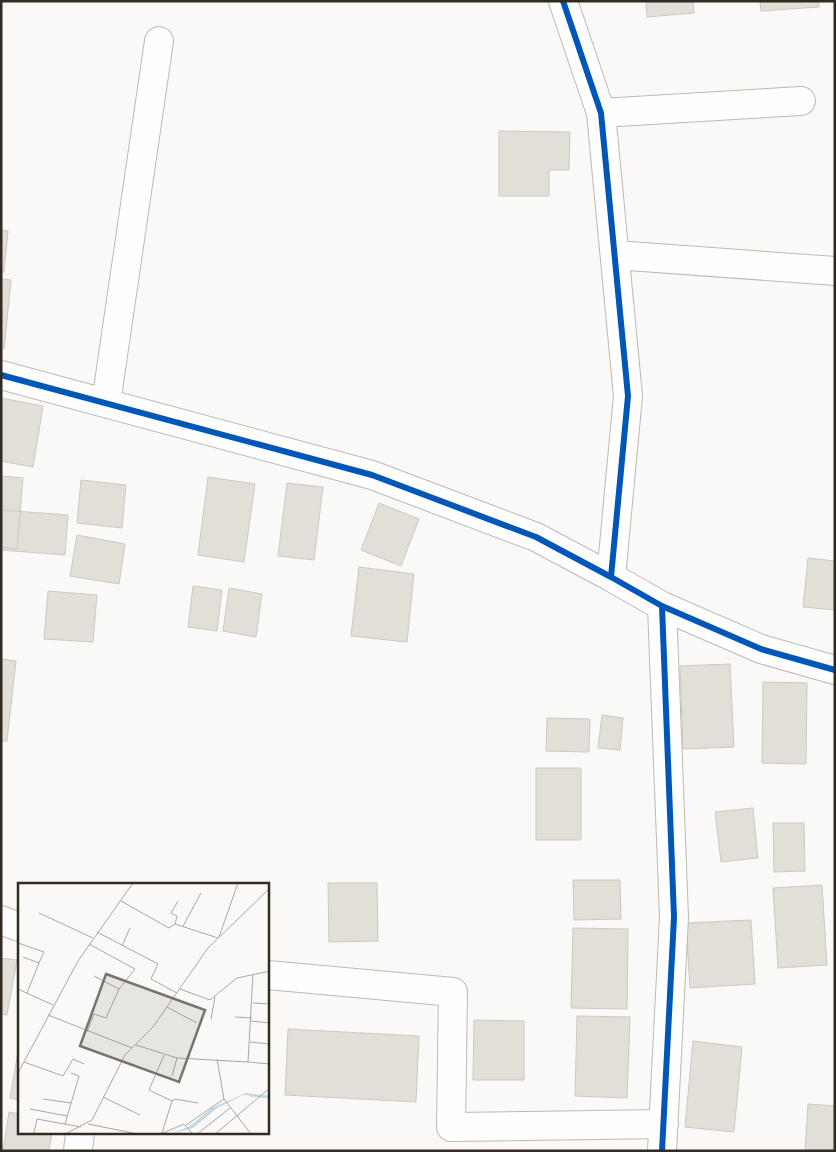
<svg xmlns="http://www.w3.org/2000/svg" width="836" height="1152" font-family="'Titillium Web',sans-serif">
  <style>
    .building { fill: #e2ded8; stroke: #ccc9c3 }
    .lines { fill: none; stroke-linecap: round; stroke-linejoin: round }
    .minor-casing { stroke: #bcb9b4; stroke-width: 30 }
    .minor { stroke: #fefefe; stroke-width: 28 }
    .cycleway-casing { stroke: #fff; stroke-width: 9 }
    .cycleway { stroke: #0057b8; stroke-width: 6 }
    .inset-river { fill: none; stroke: #c2d7e2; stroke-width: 2.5 }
    .inset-road { fill: none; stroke: #aaa7a2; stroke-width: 1 }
    .view { fill: #78736d; fill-opacity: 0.15; stroke: #78736d; stroke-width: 2.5 }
    .inset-edge { fill: none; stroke: #312b22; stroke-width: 2.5 }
  </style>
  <rect width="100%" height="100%" fill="#fbf9f7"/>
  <path class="building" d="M 646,1 L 693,1 L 694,13 L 647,17 Z
    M 760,1 L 819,1 L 819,7 L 761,11 Z
    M 499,131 L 570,132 L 569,170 L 549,170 L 549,196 L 499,196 Z
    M 1,230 L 8,231 L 4,272 L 1,272 Z
    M 1,279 L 11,280 L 4,349 L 1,348 Z
    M 1,398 L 43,406 L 33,467 L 1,461 Z
    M 1,476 L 23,478 L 17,549 L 1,547 Z
    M 208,477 L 255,484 L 244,562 L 198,555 Z
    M 81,480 L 126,485 L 122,528 L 77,523 Z
    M 287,483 L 323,487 L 314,560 L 278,556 Z
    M 379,503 L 419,519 L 401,566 L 361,550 Z
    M 1,510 L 68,515 L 65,555 L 1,550 Z
    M 77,535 L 125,544 L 119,584 L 70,576 Z
    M 808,558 L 835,561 L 835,610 L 803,607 Z
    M 359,567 L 414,574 L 407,642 L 351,636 Z
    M 193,586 L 222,590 L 217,631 L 188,627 Z
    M 229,588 L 262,594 L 256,637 L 223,631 Z
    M 48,591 L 97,595 L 93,642 L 44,639 Z
    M 1,659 L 16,661 L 7,741 L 1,741 Z
    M 730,664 L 734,747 L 683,749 L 680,666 Z
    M 763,682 L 807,683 L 806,764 L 762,763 Z
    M 602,715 L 623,718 L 620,750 L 598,748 Z
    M 547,718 L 590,719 L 589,752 L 546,751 Z
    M 536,768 L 581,768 L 581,840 L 536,840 Z
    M 753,808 L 758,858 L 721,862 L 715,812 Z
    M 773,823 L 804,823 L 805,871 L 774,872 Z
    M 573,880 L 620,880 L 621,919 L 574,920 Z
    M 328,883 L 377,883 L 378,941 L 329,942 Z
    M 822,885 L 827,965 L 778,968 L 773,888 Z
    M 751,920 L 755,984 L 690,988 L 686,923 Z
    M 573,928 L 628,929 L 627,1009 L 571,1008 Z
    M 1,958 L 17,960 L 7,1015 L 1,1014 Z
    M 577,1016 L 630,1017 L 627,1098 L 575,1096 Z
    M 474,1020 L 524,1021 L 524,1080 L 473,1080 Z
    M 288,1029 L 419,1036 L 416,1102 L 285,1095 Z
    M 693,1041 L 742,1047 L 734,1132 L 685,1127 Z
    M 19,1046 L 19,1100 L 10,1098 Z
    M 808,1104 L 835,1106 L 835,1151 L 805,1151 Z
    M 9,1112 L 19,1114 L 19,1133 L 52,1133 L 49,1151 L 3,1151 Z"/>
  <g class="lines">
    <g class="minor-casing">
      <path id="minor" d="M 563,1 L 601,113 L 628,396 L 611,577
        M 601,113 L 801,101
        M 615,255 L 835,271
        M 1,375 L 372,475 L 536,537 L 611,577 L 662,606 L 761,649 L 835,670
        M 106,403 L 159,41
        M 662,606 L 674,917 L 662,1151
        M 1,920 L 19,927
        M 268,975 L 453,992 L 451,1127 L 664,1124
        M 78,1151 L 80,1133"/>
    </g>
    <use href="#minor" class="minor"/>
    <g class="cycleway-casing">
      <path id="cycleway" d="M 563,1 L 601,113 L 628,396 L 611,577
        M 1,375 L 372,475 L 536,537 L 611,577 L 662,606 L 761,649 L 835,670
        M 662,606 L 674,917 L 662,1151"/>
    </g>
    <use href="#cycleway" class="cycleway"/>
  </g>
  <g transform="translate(18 883)">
    <rect width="251" height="251" fill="#fbf9f7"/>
    <path d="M 228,210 L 239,212 L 225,212 L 199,225 L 175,245 L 153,251 L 172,243 L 194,225 Z" fill="#c2d7e2"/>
    <path class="inset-river" d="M 231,212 L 252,214"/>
    <path class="inset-road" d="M 103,18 L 151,45 L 157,41 L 200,55M 21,30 L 75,55M 157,41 L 159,33 L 153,30 L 160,18M 165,43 L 183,10M 79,49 L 140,81 L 133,96 L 159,110M 201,54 L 220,0M 0,60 L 26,69 L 21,80M 104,63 L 112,45M 5,74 L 21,80 L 9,110M 76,93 L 101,106M 0,106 L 35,122M 162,106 L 192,117 L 219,95 L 252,88M 235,120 L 252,121M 149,124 L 179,140M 30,132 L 114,165M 217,134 L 234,135M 193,136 L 197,114M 233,138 L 252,140M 69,149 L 76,131 L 88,135 L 101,106 L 117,86 L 71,61M 232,159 L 252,161M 118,162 L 159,175 L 230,179 L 235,91M 199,176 L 206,216 L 233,251M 6,179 L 45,193 L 55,176 L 66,181M 230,179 L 252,181M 0,190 L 60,78 L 115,0M 154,193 L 159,175M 85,214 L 122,232M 25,216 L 53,220M 154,218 L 157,216 L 180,220M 12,226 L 49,233M 47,241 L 61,193 L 53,190M 70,241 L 120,251M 168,242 L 206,216M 16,250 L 19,236 L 63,244M 144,250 L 154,218 L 131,207 L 146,172M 47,251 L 74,237 L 107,172 L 135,144 L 190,65 L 252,5M 143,251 L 166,241 L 175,251M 179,251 L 212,225M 197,251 L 252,205"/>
    <path class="view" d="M 88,91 L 187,127 L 161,199 L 62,163 Z"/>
    <rect width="251" height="251" class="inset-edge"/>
  </g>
  <rect width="836" height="1152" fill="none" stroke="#312b22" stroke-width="5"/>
</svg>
